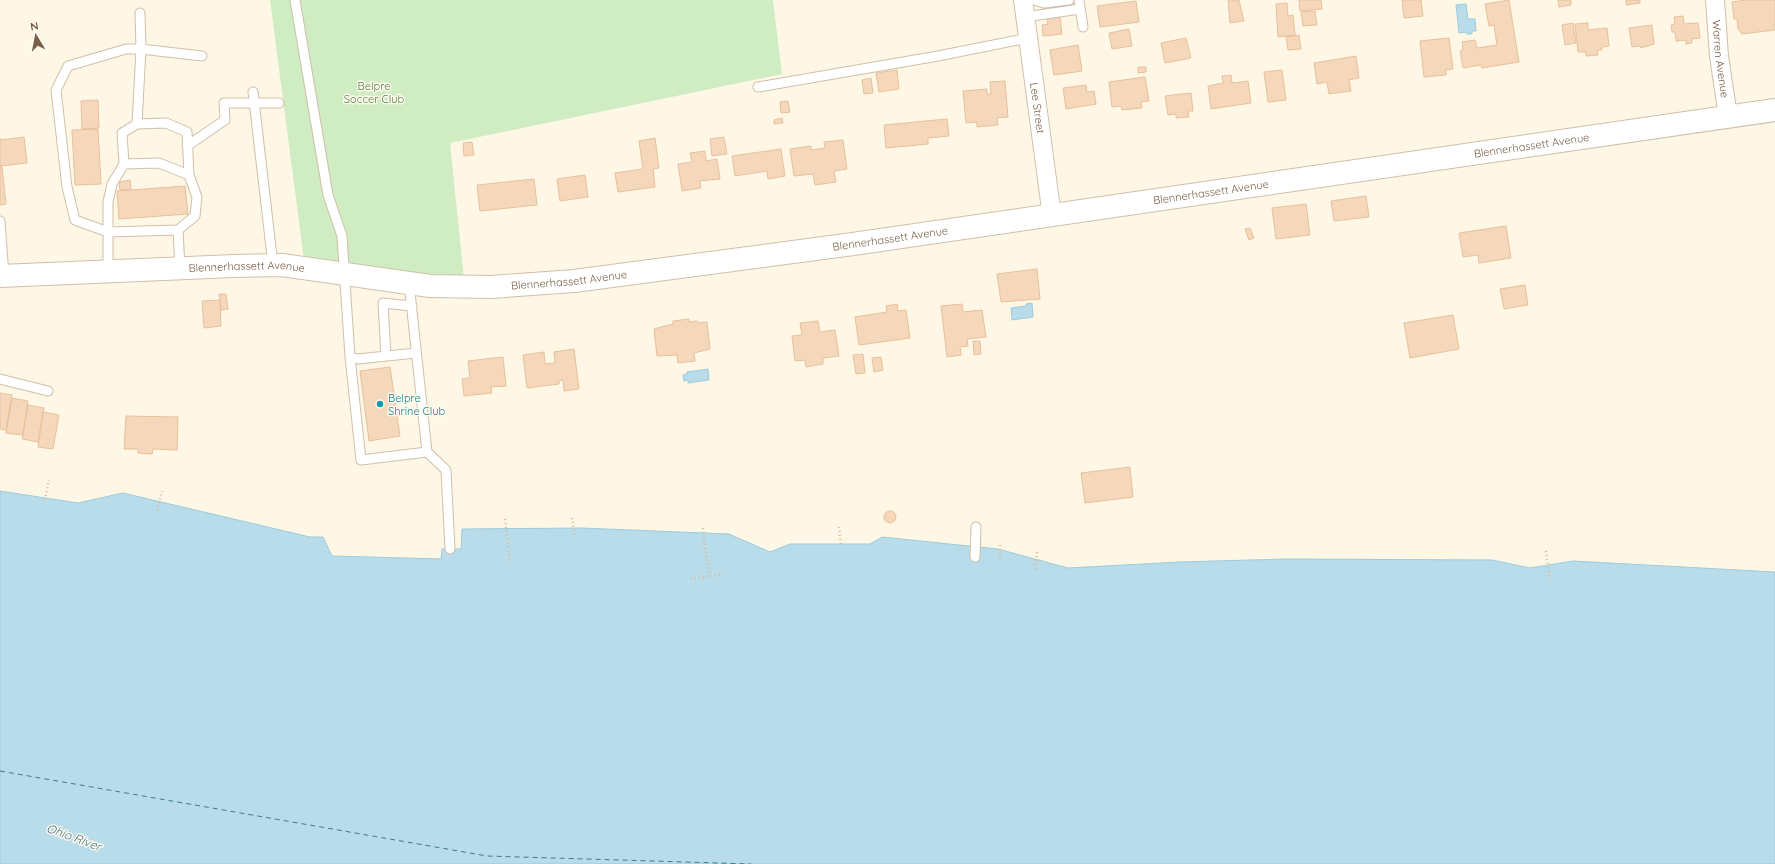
<svg xmlns="http://www.w3.org/2000/svg" width="1775" height="864" font-family="Quicksand,sans-serif">
  <style>
    .green { fill: #cfecc2 }
    .water { fill: #b8dce9; stroke: #9ecbdb }
    .lines { fill: none; stroke-linecap: round; stroke-linejoin: round }
    .ferry { stroke: #41798d; stroke-width: 1; stroke-dasharray: 5 4; stroke-linecap: butt }
    .building { fill: #f5d8bb; stroke: #e8c09a }
    .service-casing { stroke: #d0bfaa; stroke-width: 11 }
    .minor-casing { stroke: #d0bfaa; stroke-width: 20 }
    .tertiary-casing { stroke: #d0bfaa; stroke-width: 24 }
    .path { stroke: #dabc9e; stroke-width: 2.5; stroke-dasharray: 1 3; stroke-linecap: butt }
    .service { stroke: #fff; stroke-width: 9 }
    .minor { stroke: #fff; stroke-width: 18 }
    .tertiary { stroke: #fff; stroke-width: 22 }
    .culture-dot { fill: #0f9aa8; stroke: #fffaed; stroke-width: 1.5 }
    .labels { text-anchor: middle; dominant-baseline: central; stroke-width: 3; stroke-linejoin: round; paint-order: stroke }
    .street-label { font-size: 11px; fill: #785f48; stroke: #fffaed }
    .park-label { font-size: 11px; fill: #4c7f40; stroke: #fffaed }
    .culture-label { font-size: 11px; fill: #0d838f; stroke: #fffaed; text-anchor: start }
    .water-label { font-size: 12px; font-style: italic; fill: #41798d; stroke: #fffaed }
  </style>
  <rect width="100%" height="100%" fill="#fef7e5"/>
  <path class="green" d="M 270,0 L 773,0 L 782,74 L 450,143 L 464,279 L 304,260 Z"/>
  <path class="water" d="M 1466,4 L 1468,19 L 1475,19 L 1476,31 L 1472,31 L 1472,34 L 1467,34 L 1467,32 L 1459,33 L 1456,5 Z
    M 1032,303 L 1033,317 L 1012,320 L 1011,308 L 1026,306 L 1026,304 Z
    M 708,369 L 709,380 L 688,383 L 688,380 L 684,381 L 683,375 L 687,374 L 687,372 Z
    M 0,491 L 78,503 L 123,493 L 310,537 L 323,537 L 332,556 L 441,559 L 442,549 L 461,549 L 462,529 L 582,528 L 729,534 L 770,552 L 790,544 L 870,544 L 882,537 L 998,549 L 1068,568 L 1179,562 L 1287,559 L 1492,560 L 1530,568 L 1573,561 L 1775,572 L 1775,864 L 0,864 Z"/>
  <g class="lines">
    <path class="ferry" d="M 0,771 L 487,856 L 751,864"/>
  </g>
  <path class="building" d="M 1228,0 L 1239,0 L 1244,21 L 1230,23 Z
    M 1299,0 L 1321,0 L 1322,9 L 1300,11 Z
    M 1402,0 L 1421,0 L 1423,16 L 1404,18 Z
    M 1509,0 L 1519,62 L 1482,68 L 1481,65 L 1463,68 L 1460,51 L 1463,50 L 1462,42 L 1475,40 L 1477,48 L 1497,45 L 1494,25 L 1489,26 L 1485,4 Z
    M 1558,0 L 1571,0 L 1571,5 L 1559,7 Z
    M 1626,0 L 1640,0 L 1640,3 L 1626,5 Z
    M 1746,0 L 1775,0 L 1775,30 L 1742,34 L 1738,29 L 1737,19 L 1734,19 L 1732,2 Z
    M 1136,1 L 1139,22 L 1100,27 L 1097,6 Z
    M 1287,3 L 1288,16 L 1293,15 L 1295,35 L 1278,37 L 1276,4 Z
    M 1315,11 L 1317,25 L 1303,26 L 1301,12 Z
    M 1683,16 L 1684,24 L 1698,23 L 1700,38 L 1692,39 L 1692,43 L 1686,44 L 1686,40 L 1676,41 L 1675,32 L 1672,32 L 1671,25 L 1675,24 L 1674,17 Z
    M 1060,17 L 1062,34 L 1043,36 L 1042,25 L 1048,24 L 1047,18 Z
    M 1573,23 L 1576,43 L 1565,45 L 1562,25 Z
    M 1588,23 L 1588,30 L 1607,28 L 1609,46 L 1602,47 L 1602,50 L 1597,50 L 1598,55 L 1586,56 L 1586,52 L 1578,52 L 1575,24 Z
    M 1652,25 L 1654,44 L 1641,48 L 1640,46 L 1632,47 L 1629,28 Z
    M 1129,29 L 1132,46 L 1112,49 L 1109,33 Z
    M 1299,35 L 1301,49 L 1288,50 L 1286,37 Z
    M 1186,38 L 1191,58 L 1165,63 L 1161,43 Z
    M 1449,38 L 1453,69 L 1446,70 L 1446,75 L 1424,77 L 1420,41 Z
    M 1078,45 L 1082,71 L 1054,75 L 1050,50 Z
    M 1356,56 L 1359,78 L 1349,80 L 1351,91 L 1329,94 L 1327,82 L 1317,84 L 1314,63 Z
    M 1138,67 L 1146,67 L 1146,72 L 1138,73 Z
    M 897,70 L 899,89 L 879,92 L 876,73 Z
    M 1282,70 L 1286,100 L 1268,102 L 1264,72 Z
    M 1231,75 L 1232,83 L 1248,81 L 1251,103 L 1211,109 L 1208,86 L 1223,83 L 1222,76 Z
    M 1145,77 L 1149,101 L 1141,102 L 1142,108 L 1122,110 L 1121,106 L 1112,107 L 1109,82 Z
    M 871,78 L 873,93 L 864,94 L 862,80 Z
    M 1005,81 L 1008,117 L 997,118 L 998,125 L 977,127 L 977,122 L 966,123 L 963,91 L 987,89 L 987,94 L 991,94 L 990,82 Z
    M 1086,85 L 1087,92 L 1094,91 L 1096,104 L 1066,109 L 1063,88 Z
    M 1191,93 L 1193,111 L 1188,111 L 1189,117 L 1176,118 L 1176,114 L 1168,115 L 1165,96 Z
    M 98,100 L 99,128 L 82,129 L 81,101 Z
    M 788,101 L 790,112 L 781,113 L 780,102 Z
    M 782,118 L 783,123 L 774,124 L 774,120 Z
    M 947,119 L 949,136 L 928,138 L 928,144 L 886,148 L 884,125 Z
    M 98,129 L 101,184 L 75,185 L 72,130 Z
    M 24,137 L 27,163 L 0,166 L 0,138 L 0,140 Z
    M 724,137 L 727,154 L 712,156 L 710,139 Z
    M 655,138 L 659,168 L 653,169 L 655,187 L 618,192 L 615,173 L 643,169 L 639,141 Z
    M 843,140 L 847,169 L 834,171 L 836,182 L 815,185 L 813,174 L 794,176 L 790,149 L 811,146 L 811,150 L 825,148 L 824,142 Z
    M 472,142 L 474,155 L 464,156 L 463,143 Z
    M 781,149 L 785,176 L 768,179 L 767,171 L 735,176 L 732,156 Z
    M 705,151 L 706,161 L 717,159 L 720,179 L 700,181 L 701,188 L 682,191 L 678,164 L 692,162 L 690,153 Z
    M 0,166 L 2,166 L 6,204 L 0,205 Z
    M 585,175 L 588,197 L 560,201 L 557,179 Z
    M 534,179 L 537,205 L 480,211 L 477,185 Z
    M 130,180 L 131,189 L 120,190 L 119,182 Z
    M 185,186 L 188,214 L 119,219 L 117,191 Z
    M 1366,196 L 1369,217 L 1334,221 L 1331,201 Z
    M 1306,204 L 1310,235 L 1276,239 L 1272,208 Z
    M 1506,226 L 1511,258 L 1479,263 L 1478,255 L 1463,257 L 1459,233 Z
    M 1250,228 L 1254,238 L 1249,240 L 1245,229 Z
    M 1037,269 L 1040,299 L 1001,302 L 997,274 Z
    M 1525,285 L 1528,305 L 1504,309 L 1500,289 Z
    M 219,294 L 226,294 L 228,309 L 221,310 Z
    M 220,300 L 221,326 L 204,328 L 202,301 Z
    M 897,304 L 898,311 L 906,310 L 910,338 L 859,345 L 855,317 L 887,312 L 886,306 Z
    M 962,304 L 963,312 L 982,310 L 986,337 L 967,339 L 968,346 L 960,347 L 961,355 L 947,357 L 941,306 Z
    M 1453,315 L 1459,349 L 1410,358 L 1404,323 Z
    M 689,319 L 689,322 L 697,321 L 698,323 L 707,322 L 710,349 L 694,353 L 695,361 L 678,363 L 677,355 L 657,356 L 654,329 L 673,324 L 673,321 Z
    M 818,321 L 820,332 L 835,330 L 839,356 L 823,358 L 823,364 L 806,367 L 805,360 L 795,361 L 792,336 L 802,335 L 800,323 Z
    M 973,341 L 980,341 L 981,354 L 974,355 Z
    M 574,349 L 579,389 L 564,391 L 563,380 L 559,381 L 559,384 L 527,388 L 523,355 L 544,352 L 545,364 L 555,363 L 554,352 Z
    M 863,354 L 865,373 L 856,374 L 853,355 Z
    M 503,357 L 506,386 L 491,387 L 492,393 L 464,396 L 462,379 L 470,378 L 468,361 Z
    M 881,357 L 883,370 L 874,372 L 872,358 Z
    M 390,367 L 400,436 L 369,441 L 360,371 Z
    M 0,393 L 12,395 L 6,430 L 0,429 Z
    M 12,398 L 28,401 L 23,435 L 6,433 Z
    M 28,405 L 44,408 L 38,442 L 22,439 Z
    M 43,412 L 59,415 L 53,449 L 38,447 Z
    M 126,416 L 178,417 L 177,450 L 153,449 L 152,454 L 138,453 L 138,449 L 124,449 Z
    M 1130,467 L 1133,497 L 1085,503 L 1081,473 Z
    M884 517a6 6 0 1 1 12 0a6 6 0 1 1-12 0Z"/>
  <g class="lines">
    <g class="service-casing">
      <path id="service" d="M 295,0 L 328,195 L 342,236 L 350,357 L 361,460 L 427,452 L 409,283
        M 1034,0 L 1044,3 L 1069,0
        M 1079,0 L 1083,27
        M 1025,17 L 1080,9
        M 758,87 L 938,56 L 1028,38
        M 253,92 L 273,265
        M 137,124 L 166,123 L 187,132 L 189,175
        M 187,146 L 225,120 L 224,103 L 279,103
        M 124,164 L 122,133 L 137,124 L 141,49 L 140,13
        M 0,221 L 4,276
        M 178,230 L 195,216 L 197,197 L 189,175 L 159,163 L 124,164 L 112,184 L 108,202 L 108,232 L 75,220 L 67,187 L 56,90 L 68,66 L 126,49 L 141,49 L 202,56
        M 108,271 L 108,232 L 178,230 L 180,268
        M 386,356 L 383,303 L 412,306
        M 350,357 L 358,359 L 416,353
        M 0,379 L 48,391
        M 427,452 L 446,470 L 450,549
        M 975,557 L 976,527"/>
    </g>
    <g class="minor-casing">
      <g id="minor">
        <path id="s1" d="M 1023,0 L 1051,209 L 1050,215"/>
        <path id="s2" d="M 1715,0 L 1719,56 L 1728,117"/>
      </g>
    </g>
    <g class="tertiary-casing">
      <g id="tertiary">
        <path id="s3" d="M 0,276 L 234,266 L 282,265 L 430,286 L 491,287 L 574,281 L 853,244 L 1775,110"/>
      </g>
    </g>
    <path class="path" d="M 45,500 L 49,480
      M 157,511 L 162,491
      M 572,518 L 575,536
      M 505,519 L 510,563
      M 839,527 L 841,546
      M 703,528 L 709,576
      M 1000,545 L 1000,561
      M 1546,551 L 1550,583
      M 1035,569 L 1037,552
      M 691,579 L 723,574"/>
    <use href="#service" class="service"/>
    <use href="#minor" class="minor"/>
    <use href="#tertiary" class="tertiary"/>
  </g>
  <circle class="culture-dot" cx="380" cy="404" r="4"/>
  <g class="labels">
    <g class="street-label">
      <text stroke="none"><textPath href="#s2" startOffset="59">Warren Avenue</textPath></text>
      <text stroke="none"><textPath href="#s1" startOffset="109">Lee Street</textPath></text>
      <text stroke="none"><textPath href="#s3" startOffset="1543">Blennerhassett Avenue</textPath></text>
      <text stroke="none"><textPath href="#s3" startOffset="1219">Blennerhassett Avenue</textPath></text>
      <text stroke="none"><textPath href="#s3" startOffset="895">Blennerhassett Avenue</textPath></text>
      <text stroke="none"><textPath href="#s3" startOffset="247">Blennerhassett Avenue</textPath></text>
      <text stroke="none"><textPath href="#s3" startOffset="571">Blennerhassett Avenue</textPath></text>
    </g>
    <g class="park-label">
      <text x="374" y="86">Belpre<tspan x="374" dy="13">Soccer Club</tspan></text>
    </g>
    <g class="culture-label">
      <text x="388" y="398">Belpre<tspan x="388" dy="13">Shrine Club</tspan></text>
    </g>
    <g class="water-label">
      <text transform="translate(74 837) rotate(20)">Ohio River</text>
    </g>
  </g>
  <g transform="translate(36 36) rotate(350)" stroke="#fffaed" stroke-width="3" paint-order="stroke">
  <path d="M0-3L7 15L0 10L-7 15Z" fill="#785f48"/>
  <text y="-6" font-size="11" font-weight="bold" text-anchor="middle" fill="#785f48">N</text>
  </g>
</svg>
